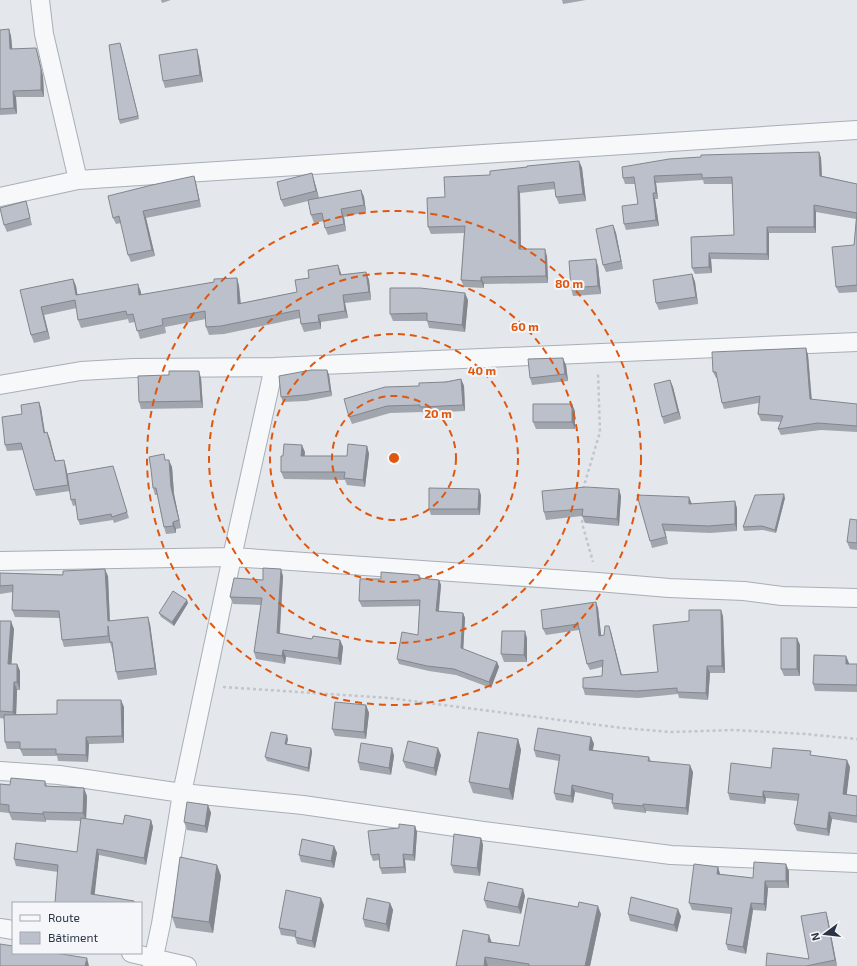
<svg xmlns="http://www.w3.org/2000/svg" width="857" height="966" font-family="'Exo 2',sans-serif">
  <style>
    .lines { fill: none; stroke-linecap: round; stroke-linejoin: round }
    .minor-casing { stroke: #a9aeb7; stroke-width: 20 }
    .path { stroke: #c2c5cb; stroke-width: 2.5; stroke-dasharray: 3 3; stroke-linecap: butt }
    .minor { stroke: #f7f8fa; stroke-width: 18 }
    .wall { fill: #a1a5ae }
    .shaded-wall { fill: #83868d }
    .building { fill: #bbc0ca; stroke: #83868d }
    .ring { fill: none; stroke: #df570f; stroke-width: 2; stroke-dasharray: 7 5 }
    .centre { fill: #df570f; stroke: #f4f6f9; stroke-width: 2 }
    .ring-label { font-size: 12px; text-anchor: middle; font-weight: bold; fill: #df570f; stroke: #f4f6f9; stroke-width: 4; stroke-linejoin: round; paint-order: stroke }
  </style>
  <rect width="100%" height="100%" fill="#e4e7ec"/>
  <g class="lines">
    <g class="minor-casing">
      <path id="minor" d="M 40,0 L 44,34 L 78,180
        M 0,197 L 78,180 L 857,130
        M 274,367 L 232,557 L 598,582 L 669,588 L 744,591 L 782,596 L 857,598
        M 0,385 L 81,371 L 133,368 L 274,367 L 857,342
        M 0,561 L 232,557 L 182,793 L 161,924 L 152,966
        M 0,771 L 59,775 L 182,793 L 303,805 L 483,831 L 671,855 L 857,863
        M 0,928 L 13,930
        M 131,953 L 187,966"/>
    </g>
    <path class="path" d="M 583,489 L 600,432 L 598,373
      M 583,514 L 582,523 L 593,562
      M 223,687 L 389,698 L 622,728 L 672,732 L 733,730 L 805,734 L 857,739"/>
    <use href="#minor" class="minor"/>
  </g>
  <path class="wall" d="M 161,0 L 171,0 L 162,3 Z
    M 562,0 L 586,0 L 563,4 Z
    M 9,29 L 11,36 L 12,49 L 38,55 L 43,76 L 44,97 L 16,97 L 17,114 L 0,115 L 0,30 Z
    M 120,43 L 139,119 L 120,124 L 119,120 Z
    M 199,57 L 203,82 L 165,88 L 163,81 Z
    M 819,152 L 821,158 L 822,176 L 857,184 L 857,292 L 839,293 L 836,287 L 854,245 L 856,219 L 816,212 L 816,233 L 769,233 L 769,260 L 711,259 L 712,273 L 695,274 L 692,268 L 691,237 L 734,235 L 732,184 L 704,184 L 703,180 L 656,183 L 658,199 L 655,199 L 659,226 L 626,230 L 624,224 L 638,204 L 635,184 L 625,184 L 623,178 Z
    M 579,161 L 582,168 L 586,201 L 559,204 L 556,197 L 555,189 L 520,193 L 521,249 L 547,256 L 548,283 L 484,284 L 484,288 L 464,287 L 461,280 L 464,233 L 431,234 L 428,227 L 445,197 L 490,175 L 527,167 Z
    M 194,176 L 196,183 L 201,207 L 146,218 L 155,256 L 131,262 L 128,255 L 121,223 L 116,224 L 113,218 Z
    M 314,180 L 319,198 L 361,190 L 364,197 L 366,212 L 344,217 L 346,231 L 328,235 L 325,228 L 324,221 L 314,223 L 311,215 L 308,201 L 284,207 L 281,200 Z
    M 28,208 L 32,225 L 7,232 L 4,225 Z
    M 613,225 L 616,233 L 623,269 L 606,272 L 603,265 Z
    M 338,265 L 341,275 L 366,272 L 369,280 L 371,300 L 345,303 L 348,318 L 321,322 L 321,329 L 304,332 L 301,324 L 300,318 L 224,334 L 209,335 L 206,327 L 206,319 L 165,327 L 166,333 L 140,339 L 135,322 L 129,323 L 128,319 L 81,328 L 78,320 L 77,308 L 44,315 L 50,339 L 34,343 L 31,335 L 20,290 L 73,279 L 76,286 L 77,295 L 141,292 L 141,295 L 237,278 L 239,286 L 241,303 L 297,292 L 309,278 Z
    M 598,266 L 601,294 L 573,296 L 571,288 Z
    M 692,274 L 695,282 L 698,304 L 659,310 L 656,303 Z
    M 468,300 L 465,332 L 429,328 L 427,321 L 393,321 L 390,314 Z
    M 806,348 L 808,355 L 812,400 L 857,404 L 857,432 L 821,430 L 781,435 L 778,429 L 781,422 L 761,421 L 758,414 L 759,403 L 724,409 L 722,403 L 717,378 L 716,378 L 713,372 Z
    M 566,365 L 568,381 L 532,385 L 530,378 Z
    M 327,370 L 329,375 L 332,396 L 306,401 L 283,402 L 281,397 Z
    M 169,375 L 201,378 L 203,408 L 141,409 L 139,402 Z
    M 461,379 L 464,386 L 465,411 L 423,413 L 422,412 L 390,413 L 352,424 L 349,417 L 419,386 Z
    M 670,380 L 673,387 L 681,419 L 664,424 L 662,417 Z
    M 39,402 L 41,408 L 45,433 L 47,432 L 56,461 L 66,467 L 67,474 L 113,466 L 129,518 L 114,523 L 113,520 L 80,525 L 78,520 L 76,505 L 73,506 L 71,500 L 70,491 L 36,496 L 34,490 L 23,450 L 7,451 L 5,445 L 22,414 Z
    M 575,411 L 575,429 L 536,429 L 533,422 Z
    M 367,446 L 369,454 L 365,487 L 347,485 L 345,480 L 284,479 L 281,472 L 305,452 L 304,456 L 347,456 Z
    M 166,460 L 172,467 L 174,494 L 181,528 L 176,529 L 176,533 L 166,534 L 164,527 L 157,495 L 155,495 L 153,488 Z
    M 481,495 L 480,515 L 431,515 L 429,509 Z
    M 637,495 L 692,504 L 737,508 L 737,531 L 710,533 L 665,531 L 668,544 L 652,548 L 650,541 Z
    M 621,496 L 619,526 L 585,523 L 582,516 L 546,520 L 544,512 Z
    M 785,498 L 776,533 L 763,530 L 744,531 L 743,527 Z
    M 857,520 L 857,550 L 850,549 L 847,542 Z
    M 0,573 L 108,576 L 110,621 L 150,624 L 157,675 L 118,680 L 116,672 L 112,649 L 110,643 L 64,647 L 62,640 L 60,618 L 15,617 L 12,610 L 13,592 L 0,594 Z
    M 419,575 L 421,578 L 439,580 L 441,585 L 439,611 L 463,613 L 465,618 L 463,649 L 497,662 L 499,667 L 491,688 L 456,675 L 429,671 L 399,664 L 397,659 L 418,635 L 420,606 L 362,607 L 359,601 L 381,579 Z
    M 283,576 L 280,634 L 312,639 L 340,640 L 343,647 L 341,665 L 286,657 L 285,664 L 256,659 L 254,652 L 261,605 L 233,604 L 230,597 L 263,580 Z
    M 596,602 L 598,608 L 601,636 L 611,632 L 622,675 L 658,672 L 689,621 L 723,616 L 725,673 L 710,673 L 708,700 L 679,698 L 678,694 L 638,698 L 585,695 L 583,688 L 602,676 L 602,667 L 590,670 L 587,664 L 579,630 L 546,635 L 543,629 Z
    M 188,603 L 174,626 L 161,617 L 159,613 Z
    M 0,621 L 14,629 L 11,664 L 17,664 L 20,671 L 20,690 L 17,690 L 16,714 L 57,714 L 124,707 L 124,743 L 89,744 L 88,762 L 58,761 L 57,756 L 23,756 L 20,749 L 7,749 L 5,742 L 5,719 L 0,718 Z
    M 527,638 L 527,662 L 504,662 L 501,654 Z
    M 797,638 L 800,645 L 800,676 L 784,676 L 781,669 Z
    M 849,663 L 849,664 L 857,664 L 857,692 L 815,691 L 813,684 Z
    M 366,705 L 369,713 L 366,739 L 335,736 L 332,729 Z
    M 591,737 L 594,744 L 593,750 L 649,757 L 651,761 L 693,772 L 688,815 L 646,811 L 646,813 L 614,809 L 612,803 L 612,800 L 575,792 L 573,803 L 556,800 L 554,793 L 559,761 L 536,757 L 534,750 Z
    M 288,739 L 287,744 L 311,748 L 312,752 L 309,772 L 267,761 L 265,757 Z
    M 518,739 L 521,750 L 513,800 L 473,793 L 469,782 Z
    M 392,748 L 394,756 L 391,775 L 360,770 L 358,762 Z
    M 441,755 L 436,776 L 406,768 L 403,761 Z
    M 812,756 L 850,767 L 846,795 L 857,796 L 857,823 L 832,819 L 829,836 L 797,831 L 794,824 L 798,801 L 766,798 L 765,804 L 730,800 L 728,793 L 771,768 Z
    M 45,781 L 47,786 L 87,796 L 86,819 L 123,824 L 151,820 L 153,827 L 146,865 L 99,855 L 94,894 L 134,901 L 135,903 L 55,903 L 58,872 L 16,866 L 14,859 L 77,852 L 81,821 L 46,820 L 46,822 L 12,820 L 9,813 L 0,812 L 0,784 L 10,785 Z
    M 208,805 L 211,813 L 207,833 L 187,830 L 184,822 Z
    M 415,826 L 417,832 L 415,861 L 405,860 L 406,873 L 382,874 L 380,868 L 380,860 L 373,861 L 371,855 L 399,828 Z
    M 481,838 L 483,845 L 480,876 L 454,873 L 451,865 Z
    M 334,846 L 337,853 L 334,868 L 301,862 L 299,855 Z
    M 217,865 L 221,876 L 213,933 L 176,928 L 172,917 Z
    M 718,867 L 720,874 L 753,878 L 789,871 L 789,888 L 768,888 L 766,911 L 753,910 L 746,954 L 728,950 L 726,944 L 731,914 L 692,910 L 689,903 Z
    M 525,896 L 521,914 L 487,908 L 484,900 Z
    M 390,903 L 393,910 L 389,932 L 365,927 L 363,919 Z
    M 324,905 L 315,948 L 297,944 L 295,937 L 281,935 L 279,928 Z
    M 601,914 L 590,966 L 456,966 L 492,942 L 519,946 Z
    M 628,914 L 681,916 L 677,932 L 630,921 Z
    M 828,919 L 837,966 L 766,966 L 809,959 Z"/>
  <path class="shaded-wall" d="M 9,29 L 11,36 L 13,56 L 10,49 Z
    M 120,43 L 121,46 L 139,119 L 138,116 Z
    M 36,48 L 38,55 L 43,76 L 44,97 L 41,90 Z
    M 197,49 L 199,57 L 203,82 L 200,75 Z
    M 13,91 L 16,97 L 17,114 L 14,108 Z
    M 819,152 L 821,158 L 822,182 L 820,176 Z
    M 579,161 L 582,168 L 586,201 L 583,194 Z
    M 312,173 L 314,180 L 319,198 L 316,191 Z
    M 194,176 L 196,183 L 201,207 L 199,200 Z
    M 654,176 L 656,183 L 658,199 L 656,193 Z
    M 518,186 L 520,193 L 521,256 L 519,249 Z
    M 361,190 L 364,197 L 366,212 L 364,205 Z
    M 653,193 L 655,199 L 659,226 L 656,220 Z
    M 814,205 L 816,212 L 816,233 L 814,227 Z
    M 341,209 L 344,217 L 346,231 L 344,224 Z
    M 143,211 L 146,218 L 155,256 L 152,250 Z
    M 613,225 L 616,233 L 623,269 L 621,261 Z
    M 767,227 L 769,233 L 769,260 L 767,254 Z
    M 545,249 L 547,256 L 548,283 L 546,276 Z
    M 709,253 L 711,259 L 712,273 L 709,267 Z
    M 596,259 L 598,266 L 601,294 L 598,286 Z
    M 338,265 L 341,273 L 342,283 L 340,275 Z
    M 366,272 L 369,280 L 371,300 L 369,292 Z
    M 692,274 L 695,282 L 698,304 L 696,297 Z
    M 481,277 L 484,284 L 484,288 L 481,281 Z
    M 237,278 L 239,286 L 241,311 L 238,304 Z
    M 73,279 L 76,286 L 79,303 L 76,295 Z
    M 138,284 L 141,292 L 142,303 L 139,295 Z
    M 465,293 L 468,300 L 465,332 L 462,325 Z
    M 343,295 L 345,303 L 348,318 L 345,311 Z
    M 41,307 L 44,315 L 50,339 L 47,331 Z
    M 318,315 L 321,322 L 321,329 L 319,322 Z
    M 806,348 L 808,355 L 812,406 L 810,399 Z
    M 563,358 L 566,365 L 568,381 L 565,374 Z
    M 327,370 L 329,375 L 332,396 L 330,391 Z
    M 199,371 L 201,378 L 203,408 L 201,401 Z
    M 461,379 L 464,386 L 465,411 L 463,405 Z
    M 670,380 L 673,387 L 681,419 L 678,412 Z
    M 39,402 L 41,408 L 46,440 L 44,433 Z
    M 572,404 L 575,411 L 575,429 L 572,422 Z
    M 47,432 L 50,439 L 57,468 L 55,461 Z
    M 302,445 L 305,452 L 304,463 L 301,456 Z
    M 367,446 L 369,454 L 365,487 L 363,480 Z
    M 64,460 L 66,467 L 70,491 L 68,485 Z
    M 169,460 L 172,467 L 174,494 L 181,528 L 179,520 L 171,487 Z
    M 479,489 L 481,495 L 480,515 L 478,509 Z
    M 619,489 L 621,496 L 619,526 L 617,519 Z
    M 784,494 L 785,498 L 776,533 L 775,530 Z
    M 689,497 L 692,504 L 689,504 Z
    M 735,501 L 737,508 L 737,531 L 735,524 Z
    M 173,522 L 176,529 L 176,533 L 173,526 Z
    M 662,524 L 665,531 L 668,544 L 666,537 Z
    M 105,569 L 108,576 L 110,628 L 108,621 Z
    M 281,569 L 283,576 L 279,641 L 277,633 Z
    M 439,580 L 441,585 L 438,616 L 436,611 Z
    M 187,600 L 188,603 L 174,626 L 172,622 Z
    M 596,602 L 598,608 L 602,642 L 599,636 Z
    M 721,610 L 723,616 L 725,673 L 722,666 Z
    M 463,613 L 465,618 L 463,654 L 461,648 Z
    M 148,617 L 150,624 L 157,675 L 155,668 Z
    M 11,621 L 14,629 L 11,671 L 8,664 Z
    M 609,626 L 611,632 L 623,681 L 621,675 Z
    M 525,631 L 527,638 L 527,662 L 524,655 Z
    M 797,638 L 800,645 L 800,676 L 797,669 Z
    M 340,640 L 343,647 L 341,665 L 338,658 Z
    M 283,650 L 286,657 L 285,664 L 282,656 Z
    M 846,656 L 849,663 L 848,671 L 846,664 Z
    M 497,662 L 499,667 L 491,688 L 489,682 Z
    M 17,664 L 20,671 L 20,690 L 17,682 Z
    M 707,666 L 710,673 L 708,700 L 706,693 Z
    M 14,682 L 17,690 L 16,719 L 13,712 Z
    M 121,700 L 124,707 L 124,743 L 122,736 Z
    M 366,705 L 369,713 L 366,739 L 364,732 Z
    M 287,735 L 288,739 L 286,747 L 285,744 Z
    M 86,737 L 89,744 L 88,762 L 86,755 Z
    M 591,737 L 594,744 L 591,756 L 589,750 Z
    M 518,739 L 521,750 L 513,800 L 509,789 Z
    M 311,748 L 312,752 L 309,772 L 308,768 Z
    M 392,748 L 394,756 L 391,775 L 389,768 Z
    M 438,748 L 441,755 L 436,776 L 434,768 Z
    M 847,760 L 850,767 L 846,801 L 843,794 Z
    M 690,765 L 693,772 L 688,815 L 686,808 Z
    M 572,785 L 575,792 L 573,803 L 571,796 Z
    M 84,788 L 87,796 L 86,821 L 83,813 Z
    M 763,791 L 766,798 L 765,804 L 763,797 Z
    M 643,804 L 646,811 L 646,813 L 643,806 Z
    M 208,805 L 211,813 L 207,833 L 205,826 Z
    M 43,812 L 46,820 L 46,822 L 43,814 Z
    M 829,812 L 832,819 L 829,836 L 827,829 Z
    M 151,820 L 153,827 L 146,865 L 144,858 Z
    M 415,826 L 417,832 L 415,861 L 413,855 Z
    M 481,838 L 483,845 L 480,876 L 477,868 Z
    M 334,846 L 337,853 L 334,868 L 331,861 Z
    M 97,849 L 99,855 L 94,901 L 91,894 Z
    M 403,854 L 405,860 L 406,873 L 404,867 Z
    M 786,864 L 789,871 L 789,888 L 786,881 Z
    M 217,865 L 221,876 L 213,933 L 209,922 Z
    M 718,867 L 720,874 L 719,881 L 717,874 Z
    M 765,881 L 768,888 L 766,911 L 764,904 Z
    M 523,889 L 525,896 L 521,914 L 518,907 Z
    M 321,898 L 324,905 L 315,948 L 312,941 Z
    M 390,903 L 393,910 L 389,932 L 386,924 Z
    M 751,903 L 753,910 L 746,954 L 743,947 Z
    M 598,906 L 601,914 L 590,966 L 585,966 Z
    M 678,909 L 681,916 L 677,932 L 674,925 Z
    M 826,912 L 828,919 L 837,966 L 835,960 Z
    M 489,935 L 492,943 L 488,942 Z
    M 485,957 L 488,966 L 484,966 Z
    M 87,958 L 89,966 L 85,966 Z"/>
  <path class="building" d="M 9,29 L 10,49 L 36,48 L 41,69 L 41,90 L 13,91 L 14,108 L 0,109 L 0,30 Z
    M 120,43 L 138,116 L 119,120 L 109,45 Z
    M 197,49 L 200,75 L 163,81 L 159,55 Z
    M 819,152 L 820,176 L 857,184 L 857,285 L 836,287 L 832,247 L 854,245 L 857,213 L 814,205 L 814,227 L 767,227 L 767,254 L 709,253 L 709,267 L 692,268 L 691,237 L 734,235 L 732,177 L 702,178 L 702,174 L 654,176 L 656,193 L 653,193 L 656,220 L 624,224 L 622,206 L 638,204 L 634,177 L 623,178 L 622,167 L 669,159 L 701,157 L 701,155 Z
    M 579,161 L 583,194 L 556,197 L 554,182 L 518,186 L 519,249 L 545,249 L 546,276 L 481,277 L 481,281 L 461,280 L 465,226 L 428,227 L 427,198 L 445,197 L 444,177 L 490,175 L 490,171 L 527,167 L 527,166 Z
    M 312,173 L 316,191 L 281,200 L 277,182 Z
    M 194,176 L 199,200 L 143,211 L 152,250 L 128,255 L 119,216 L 113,218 L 108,196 L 152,185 Z
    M 361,190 L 364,205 L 341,209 L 344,224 L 325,228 L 322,213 L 311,215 L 308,200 Z
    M 26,201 L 30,218 L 4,225 L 0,208 Z
    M 613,225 L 621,261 L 603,265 L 596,229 Z
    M 596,259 L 598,286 L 571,288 L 569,261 Z
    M 338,265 L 340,275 L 366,272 L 369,292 L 343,295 L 345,311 L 318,315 L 319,322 L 301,324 L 299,310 L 221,326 L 206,327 L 205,311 L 162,319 L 163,325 L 137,331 L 133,314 L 127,315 L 126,311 L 78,320 L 75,300 L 41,307 L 47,331 L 31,335 L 20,290 L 73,279 L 76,295 L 138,284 L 139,295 L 214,282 L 214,279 L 237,278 L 238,304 L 297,292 L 295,280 L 309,278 L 308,270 Z
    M 692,274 L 696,297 L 656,303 L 653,280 Z
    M 390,288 L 420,288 L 465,293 L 462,325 L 427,321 L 427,313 L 390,314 Z
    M 806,348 L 810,399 L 857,404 L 857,426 L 818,423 L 778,429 L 783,416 L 758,414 L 760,396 L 722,403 L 716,372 L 713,372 L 712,352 Z
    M 563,358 L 565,374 L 530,378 L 528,359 Z
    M 311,370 L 327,370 L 330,391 L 304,395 L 281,397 L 279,376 Z
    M 169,371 L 199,371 L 201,401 L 139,402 L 138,376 L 169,375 Z
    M 461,379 L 463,405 L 420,407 L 420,405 L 387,406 L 349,417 L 344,399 L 385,387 L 419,386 L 419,383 L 446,382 Z
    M 670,380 L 678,412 L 662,417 L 654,384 Z
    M 39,402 L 44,433 L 47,432 L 55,461 L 64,460 L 68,485 L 34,490 L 21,443 L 5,445 L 2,417 L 22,414 L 21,405 Z
    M 533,404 L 572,404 L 572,422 L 533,422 Z
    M 284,444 L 302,445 L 301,456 L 347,456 L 348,444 L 367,446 L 363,480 L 344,478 L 345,472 L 281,472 L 281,456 L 283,456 Z
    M 164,454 L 165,460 L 169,460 L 171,487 L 179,520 L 173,522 L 173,526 L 164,527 L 156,488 L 153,488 L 151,469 L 149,457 Z
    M 113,466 L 127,512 L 112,517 L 111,514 L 78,520 L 75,499 L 71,500 L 67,474 Z
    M 586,487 L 619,489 L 617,519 L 582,516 L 583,509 L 544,512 L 542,491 Z
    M 429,488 L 479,489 L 478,509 L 429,509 Z
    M 784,494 L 775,530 L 762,526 L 743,527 L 755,495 Z
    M 637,495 L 689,497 L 689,504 L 735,501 L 735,524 L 708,526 L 662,524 L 666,537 L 650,541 Z
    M 850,519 L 857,520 L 857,543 L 847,542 Z
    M 263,568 L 281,569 L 277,633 L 312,639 L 313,636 L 340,640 L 338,658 L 283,650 L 282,656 L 254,652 L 262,598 L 230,597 L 234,578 L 263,580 Z
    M 105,569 L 108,621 L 148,617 L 155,668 L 116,672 L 112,642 L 110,642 L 108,626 L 108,636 L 62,640 L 59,611 L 12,610 L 13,585 L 0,586 L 0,573 L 63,575 L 63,571 Z
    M 381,572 L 419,575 L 419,578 L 439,580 L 436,611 L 463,613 L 461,648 L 497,662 L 489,682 L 454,669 L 427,666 L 397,659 L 402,632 L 418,635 L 420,600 L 359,601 L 360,579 L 381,579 Z
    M 173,591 L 187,600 L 172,622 L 159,613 Z
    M 596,602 L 599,636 L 604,635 L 605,626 L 609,626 L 621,675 L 658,672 L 653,625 L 689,621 L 689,610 L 721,610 L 722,666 L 707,666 L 706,693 L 677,692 L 677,688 L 636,691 L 583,688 L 583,678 L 602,676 L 603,660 L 587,664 L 578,624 L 543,629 L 541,610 Z
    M 0,621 L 11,621 L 8,664 L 17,664 L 17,682 L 14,682 L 13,712 L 0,711 Z
    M 502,631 L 525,631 L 524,655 L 501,654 Z
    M 781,638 L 797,638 L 797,669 L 781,669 Z
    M 814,655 L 846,656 L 846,664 L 857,664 L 857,685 L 813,684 Z
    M 57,700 L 121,700 L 122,736 L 86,737 L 86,755 L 56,754 L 56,749 L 20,749 L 20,742 L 5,742 L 4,715 L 57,714 Z
    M 335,702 L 366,705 L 364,732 L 332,729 Z
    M 538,728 L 591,737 L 589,750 L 649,757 L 648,761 L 690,765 L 686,808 L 643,804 L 643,806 L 612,803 L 613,794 L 572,785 L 571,796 L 554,793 L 560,755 L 534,750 Z
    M 271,732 L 287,735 L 285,744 L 311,748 L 308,768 L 265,757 Z
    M 478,732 L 518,739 L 509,789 L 469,782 Z
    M 408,741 L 438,748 L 434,768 L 403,761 Z
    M 361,743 L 392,748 L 389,768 L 358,762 Z
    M 773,748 L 811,751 L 810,755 L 847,760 L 843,794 L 857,796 L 857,816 L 829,812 L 827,829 L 794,824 L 799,794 L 763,791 L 763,797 L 728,793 L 731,763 L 771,768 Z
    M 11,778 L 45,781 L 45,786 L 84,788 L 83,813 L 43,812 L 43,814 L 9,812 L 9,805 L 0,804 L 0,784 L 10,785 Z
    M 187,802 L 208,805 L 205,826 L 184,822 Z
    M 125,815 L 151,820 L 144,858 L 97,849 L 91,894 L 134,901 L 134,903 L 55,903 L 58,865 L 14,859 L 16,843 L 77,852 L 81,818 L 123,824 Z
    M 399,824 L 415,826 L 413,855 L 403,854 L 404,867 L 380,868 L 379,854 L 371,855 L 368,831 L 399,828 Z
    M 454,834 L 481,838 L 477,868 L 451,865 Z
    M 302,839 L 334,846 L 331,861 L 299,855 Z
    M 180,857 L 217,865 L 209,922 L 172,917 Z
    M 754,862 L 786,864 L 786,881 L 765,881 L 764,904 L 751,903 L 743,947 L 726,944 L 732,908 L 689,903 L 694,864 L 718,867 L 717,874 L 753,878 Z
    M 488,882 L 523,889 L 518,907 L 484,900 Z
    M 286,890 L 321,898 L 312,941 L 295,937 L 296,931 L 279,928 Z
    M 631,897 L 678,909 L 674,925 L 628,914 Z
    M 367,898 L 390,903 L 386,924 L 363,919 Z
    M 528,898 L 578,907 L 579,902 L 598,906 L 585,966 L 529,966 L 529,964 L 485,957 L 484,966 L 456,966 L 463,930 L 489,935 L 488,942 L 519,946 Z
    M 826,912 L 835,960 L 806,966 L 766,966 L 767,953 L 809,959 L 801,916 Z
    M 0,944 L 13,946 L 13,953 L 55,953 L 87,958 L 85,966 L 0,966 Z"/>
  <g class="ring">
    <circle cx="394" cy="458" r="62"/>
    <circle cx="394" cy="458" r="124"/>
    <circle cx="394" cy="458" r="185"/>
    <circle cx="394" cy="458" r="247"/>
  </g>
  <circle cx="394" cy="458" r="6" class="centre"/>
  <g class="ring-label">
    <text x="569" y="288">80 m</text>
    <text x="525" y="331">60 m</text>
    <text x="482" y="375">40 m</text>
    <text x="438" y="418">20 m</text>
  </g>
  <rect x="12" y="902" width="130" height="52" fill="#f4f6f9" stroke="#a4a8b1"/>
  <rect x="20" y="915" width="20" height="6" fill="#f7f8fa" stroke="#a4a8b1"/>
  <text x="48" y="922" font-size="12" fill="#2b3445">Route</text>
  <rect x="20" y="932" width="20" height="12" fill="#bbc0ca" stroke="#a4a8b1"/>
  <text x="48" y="942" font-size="12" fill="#2b3445">Bâtiment</text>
  <g transform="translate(825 934) rotate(255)" stroke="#f4f6f9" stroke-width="3" paint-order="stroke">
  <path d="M0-3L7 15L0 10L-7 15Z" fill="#2b3445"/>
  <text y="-6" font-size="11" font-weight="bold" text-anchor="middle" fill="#2b3445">N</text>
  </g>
</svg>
